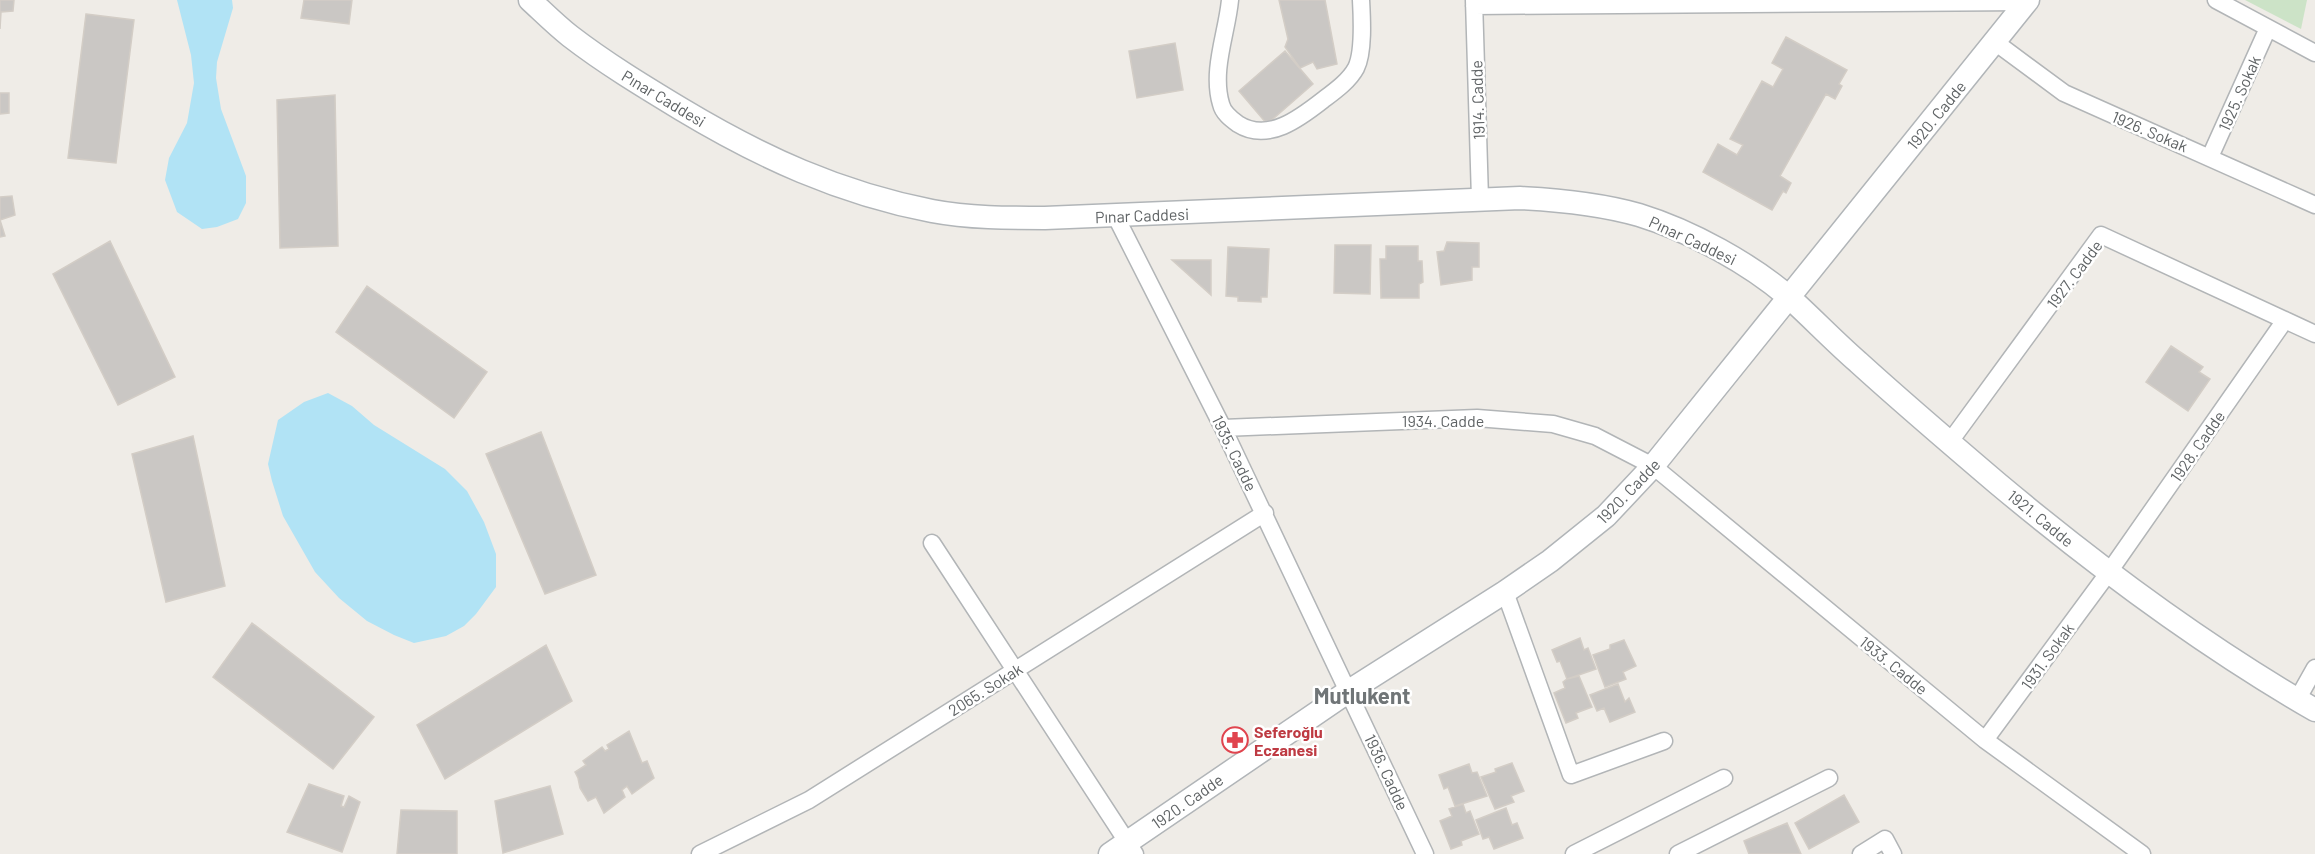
<svg xmlns="http://www.w3.org/2000/svg" width="2315" height="854" font-family="Barlow,sans-serif">
  <style>
    .green { fill: #cce3c7 }
    .water { fill: #b1e3f5 }
    .building { fill: #cac7c4; stroke: #d3cdc6; stroke-width: 1.5 }
    .lines { fill: none; stroke-linecap: round; stroke-linejoin: round }
    .street-casing { stroke: #b2b5b7; stroke-width: 19 }
    .secondary-casing { stroke: #b1b5b8; stroke-width: 25 }
    .street { stroke: #fff; stroke-width: 16 }
    .secondary { stroke: #fff; stroke-width: 22 }
    .labels { text-anchor: middle; dominant-baseline: central; stroke-width: 5; stroke-linejoin: round; paint-order: stroke }
    .street-label { font-size: 16px; fill: #5f6365; stroke: #fff }
    .health-label { font-size: 16px; font-weight: bold; fill: #be3a42; stroke: #fff; text-anchor: start }
    .district-label { font-size: 22px; font-weight: bold; fill: #707577; stroke: #fff }
  </style>
  <rect width="100%" height="100%" fill="#efece7"/>
  <path class="green" d="M 2245,0 L 2307,0 L 2301,29 Z"/>
  <path class="water" d="M 177,0 L 232,0 L 233,8 L 217,62 L 216,78 L 221,109 L 246,176 L 246,203 L 238,219 L 217,227 L 202,229 L 177,212 L 165,180 L 169,158 L 187,123 L 194,83 L 191,55 Z
    M 328,393 L 352,406 L 374,425 L 445,469 L 467,491 L 484,522 L 496,554 L 496,587 L 476,614 L 464,626 L 446,636 L 414,643 L 394,635 L 367,621 L 339,598 L 315,572 L 283,516 L 272,481 L 268,464 L 278,420 L 304,402 Z"/>
  <path class="building" d="M 0,0 L 14,0 L 13,11 L 1,12 L 0,29 Z
    M 304,0 L 352,0 L 349,24 L 301,18 Z
    M 1279,0 L 1325,0 L 1337,64 L 1317,69 L 1313,62 L 1300,68 L 1285,47 L 1288,39 Z
    M 86,14 L 134,20 L 116,163 L 68,158 Z
    M 1786,37 L 1847,70 L 1839,84 L 1842,86 L 1835,99 L 1826,94 L 1780,176 L 1791,183 L 1786,193 L 1783,191 L 1772,210 L 1703,172 L 1718,144 L 1737,155 L 1743,145 L 1730,139 L 1762,81 L 1773,87 L 1783,69 L 1772,63 Z
    M 1175,43 L 1183,90 L 1137,98 L 1129,51 Z
    M 1285,51 L 1313,84 L 1267,124 L 1239,91 Z
    M 0,93 L 9,93 L 9,113 L 0,114 Z
    M 335,95 L 338,246 L 280,248 L 277,100 Z
    M 12,196 L 15,215 L 0,220 L 5,236 L 0,237 L 0,197 Z
    M 110,241 L 175,377 L 118,405 L 53,274 Z
    M 1447,242 L 1479,243 L 1479,267 L 1472,267 L 1472,280 L 1441,285 L 1437,252 L 1444,251 Z
    M 1335,245 L 1371,245 L 1370,294 L 1334,293 Z
    M 1386,246 L 1418,246 L 1418,261 L 1422,261 L 1423,282 L 1419,284 L 1419,298 L 1381,298 L 1380,259 L 1386,259 Z
    M 1228,247 L 1269,249 L 1267,297 L 1261,297 L 1261,302 L 1238,301 L 1238,297 L 1226,296 Z
    M 1172,260 L 1211,260 L 1211,295 Z
    M 367,286 L 487,372 L 454,418 L 336,332 Z
    M 2171,346 L 2203,367 L 2199,372 L 2210,379 L 2188,411 L 2146,382 Z
    M 541,432 L 596,575 L 545,594 L 486,454 Z
    M 193,436 L 225,586 L 166,602 L 132,454 Z
    M 252,623 L 374,717 L 333,769 L 213,677 Z
    M 1580,638 L 1584,650 L 1588,648 L 1596,669 L 1567,679 L 1560,661 L 1557,662 L 1552,650 Z
    M 1624,640 L 1636,666 L 1623,672 L 1626,679 L 1605,687 L 1593,655 L 1610,649 L 1610,645 Z
    M 546,645 L 572,701 L 445,779 L 417,725 Z
    M 1579,676 L 1592,707 L 1576,713 L 1578,718 L 1566,723 L 1554,693 L 1565,688 L 1563,682 L 1567,679 Z
    M 1618,684 L 1625,702 L 1629,698 L 1635,712 L 1610,722 L 1604,708 L 1597,711 L 1590,695 Z
    M 629,731 L 642,763 L 647,761 L 654,778 L 632,794 L 627,786 L 622,790 L 625,797 L 604,813 L 596,797 L 588,801 L 580,788 L 578,778 L 575,772 L 586,765 L 583,761 L 602,747 L 605,751 L 609,749 L 607,745 Z
    M 1512,763 L 1524,791 L 1511,796 L 1514,802 L 1495,809 L 1481,777 L 1496,772 L 1495,769 Z
    M 1469,764 L 1472,773 L 1477,772 L 1487,796 L 1455,806 L 1448,787 L 1444,789 L 1439,775 Z
    M 309,784 L 344,796 L 341,806 L 344,807 L 349,796 L 360,802 L 342,852 L 287,832 Z
    M 550,786 L 563,834 L 503,853 L 495,801 Z
    M 1844,795 L 1859,822 L 1809,849 L 1795,823 Z
    M 1463,804 L 1466,813 L 1470,811 L 1479,834 L 1461,841 L 1462,845 L 1451,849 L 1440,821 L 1452,816 L 1449,809 Z
    M 1506,808 L 1512,825 L 1517,823 L 1523,838 L 1494,849 L 1489,837 L 1483,839 L 1476,820 Z
    M 401,810 L 457,811 L 457,854 L 397,854 Z
    M 1787,823 L 1801,854 L 1749,854 L 1744,841 Z"/>
  <g class="lines">
    <g class="street-casing">
      <path id="street" d="M 1230,0 C 1227,33 1211,70 1221,104 C 1223,113 1231,119 1238,124 C 1268,143 1300,118 1323,100 C 1335,91 1349,81 1356,68 C 1364,52 1362,18 1361,0
        M 1474,0 L 1480,199
        M 2216,0 L 2315,53
        M 1474,6 L 2027,2
        M 1995,42 L 2064,93 L 2315,205
        M 2210,157 L 2268,28
        M 1116,217 L 1223,428 L 1425,854
        M 1223,428 L 1477,418 L 1553,424 L 1595,436 L 1653,466 L 1985,740 L 2142,854
        M 1949,443 L 2101,235 L 2315,334
        M 932,543 L 1135,854
        M 1505,592 L 1571,775 L 1664,741
        M 2297,700 L 2315,668
        M 1985,740 L 2109,572 L 2285,320
        M 700,854 L 809,800 L 1265,513
        M 1574,854 L 1724,778
        M 1678,854 L 1829,778
        M 1861,854 L 1885,839 L 1893,854"/>
    </g>
    <g class="secondary-casing">
      <path id="secondary" d="M 530,0 C 543,12 556,25 570,36 C 605,63 643,86 681,109 C 761,157 839,193 932,211 C 969,218 1008,218 1045,218 L 1520,198 C 1560,200 1601,204 1639,215 C 1691,231 1751,264 1791,299 C 1814,320 1835,342 1858,362 C 1903,403 1950,443 1997,483 C 2095,565 2204,646 2315,710
        M 1110,854 L 1349,691 L 1505,592 L 1550,561 L 1606,516 L 1653,466 L 2028,0"/>
    </g>
    <use href="#street" class="street"/>
    <use href="#secondary" class="secondary"/>
  </g>
  <defs>
    <g id="pharmacy-ring" transform="scale(1.35)"><circle r="9.5" fill="#fff" stroke="#e0444e" stroke-width="1.5"/><path d="M-2-6h4v4h4v4h-4v4h-4v-4h-4v-4h4Z" fill="#e0444e"/></g>
  </defs>
  <g fill-rule="evenodd">
    <use href="#pharmacy-ring" x="1235" y="740"/>
  </g>
  <g class="labels">
    <g class="street-label">
      <text transform="translate(2239 93) rotate(-66)">1925. Sokak</text>
      <text transform="translate(664 98) rotate(31)">Pınar Caddesi</text>
      <text transform="translate(1477 100) rotate(-92)">1914. Cadde</text>
      <text transform="translate(1936 115) rotate(-51)">1920. Cadde</text>
      <text transform="translate(2150 131) rotate(23)">1926. Sokak</text>
      <text transform="translate(1142 215) rotate(-2)">Pınar Caddesi</text>
      <text transform="translate(1693 240) rotate(25)">Pınar Caddesi</text>
      <text transform="translate(2074 274) rotate(-53)">1927. Cadde</text>
      <text x="1443" y="420">1934. Cadde</text>
      <text transform="translate(2197 446) rotate(-55)">1928. Cadde</text>
      <text transform="translate(1235 453) rotate(64)">1935. Cadde</text>
      <text transform="translate(1628 491) rotate(-46)">1920. Cadde</text>
      <text transform="translate(2041 518) rotate(39)">1921. Cadde</text>
      <text transform="translate(2047 656) rotate(-54)">1931. Sokak</text>
      <text transform="translate(1894 665) rotate(39)">1933. Cadde</text>
      <text transform="translate(985 689) rotate(-32)">2065. Sokak</text>
      <text transform="translate(1387 772) rotate(65)">1936. Cadde</text>
      <text transform="translate(1187 801) rotate(-35)">1920. Cadde</text>
    </g>
    <g class="health-label">
      <text x="1254" y="731">Seferoğlu<tspan x="1254" dy="18">Eczanesi</tspan></text>
    </g>
    <g class="district-label">
      <text x="1362" y="695">Mutlukent</text>
    </g>
  </g>
</svg>
